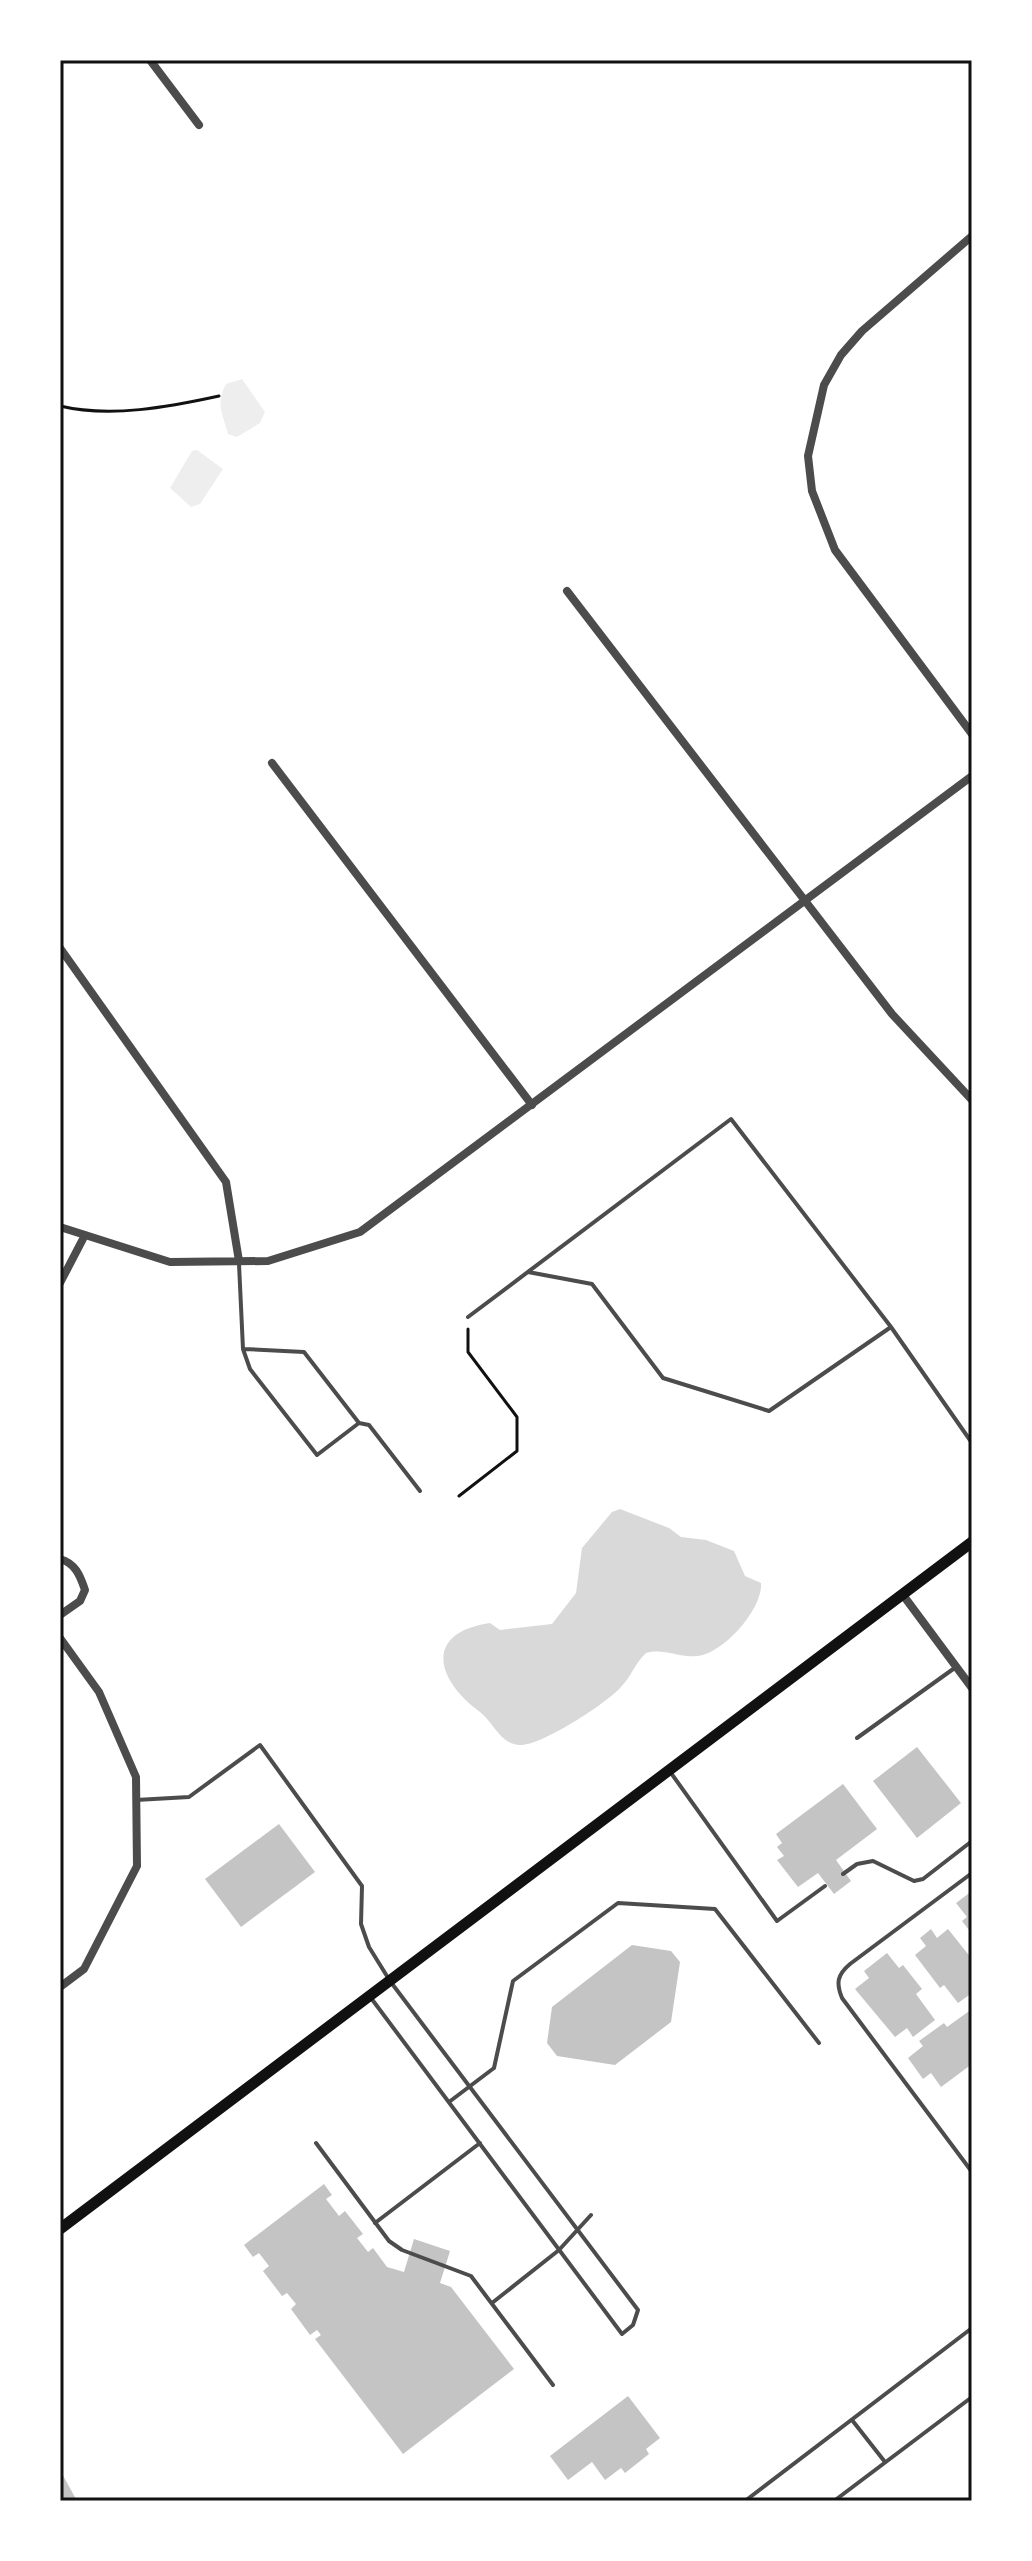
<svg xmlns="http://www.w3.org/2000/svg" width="1032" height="2561" font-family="Cabin,sans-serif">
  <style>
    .green { fill: #eee }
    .water { fill: #d9d9d9 }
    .building { fill: #c4c4c4 }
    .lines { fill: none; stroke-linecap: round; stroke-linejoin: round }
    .path { stroke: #111; stroke-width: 3 }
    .service { stroke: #4c4c4c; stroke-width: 4 }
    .minor { stroke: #4c4c4c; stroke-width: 8 }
    .secondary { stroke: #111; stroke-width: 11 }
    .neatline { fill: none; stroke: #111; stroke-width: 3 }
  </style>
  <rect width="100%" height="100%" fill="#fff"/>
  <path class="green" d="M 242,379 L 265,412 L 260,423 L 237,437 L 228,434 C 223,414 215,404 226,384 Z
    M 197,450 L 223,469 L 200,504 L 191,507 L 170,488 L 192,451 Z"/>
  <path class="water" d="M 620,1509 L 669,1528 L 681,1537 L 706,1540 L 734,1551 L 745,1576 L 761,1583 C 763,1609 723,1654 697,1656 C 678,1658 665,1648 646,1653 C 635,1663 631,1677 621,1687 C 606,1704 543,1744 522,1745 C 501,1746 494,1723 480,1712 C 436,1680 423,1633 490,1623 L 500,1630 L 552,1624 L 576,1593 L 582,1548 L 612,1512 Z"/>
  <path class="building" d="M 917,1747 L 961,1803 L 917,1838 L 873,1781 Z
    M 843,1784 L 877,1829 L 836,1860 L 851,1881 L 834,1894 L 818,1873 L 798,1887 L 777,1860 L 784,1856 L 777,1847 L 782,1843 L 776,1834 Z
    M 279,1824 L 315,1872 L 241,1927 L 205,1879 Z
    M 972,1891 L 972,1934 L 962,1921 L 967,1917 L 956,1903 Z
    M 931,1929 L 937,1938 L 948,1929 L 972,1959 L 969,1966 L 972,1993 L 958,2003 L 944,1985 L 940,1988 L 915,1955 L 926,1946 L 920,1938 Z
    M 632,1945 L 671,1951 L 680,1962 L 671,2022 L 615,2065 L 557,2056 L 547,2043 L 552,2007 Z
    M 887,1953 L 899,1968 L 903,1965 L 922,1989 L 916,1994 L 935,2020 L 913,2037 L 907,2028 L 895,2037 L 855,1989 L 869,1978 L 864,1971 Z
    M 972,2009 L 972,2064 L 941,2087 L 931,2073 L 923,2079 L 908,2058 L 923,2046 L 919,2041 L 944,2023 L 947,2027 Z
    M 324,2184 L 332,2195 L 326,2199 L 339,2216 L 345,2211 L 363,2234 L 357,2238 L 368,2252 L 373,2248 L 387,2267 L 404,2272 L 414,2239 L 450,2251 L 440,2283 L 451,2287 L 514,2369 L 403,2454 L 315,2339 L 321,2335 L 317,2330 L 310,2335 L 291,2309 L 296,2304 L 287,2293 L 282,2296 L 263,2271 L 269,2266 L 259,2253 L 253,2257 L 244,2245 Z
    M 628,2396 L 660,2438 L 646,2449 L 649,2454 L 625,2473 L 621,2468 L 605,2480 L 592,2462 L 568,2480 L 550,2456 Z
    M 60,2470 L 77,2501 L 60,2501 Z"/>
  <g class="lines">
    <path class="path" d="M 60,406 C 110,418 169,407 219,396
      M 459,1496 L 517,1451 L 517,1417 L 468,1352 L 468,1329"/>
    <path class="service" d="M 239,1264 L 243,1349 L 250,1369 L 317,1455 L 359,1423 L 369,1425 L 420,1491
      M 528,1272 L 592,1284 L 663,1378 L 769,1411 L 891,1327
      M 468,1317 L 731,1119 L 891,1327 L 972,1443
      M 244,1349 L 304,1352 L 359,1423
      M 857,1738 L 956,1667
      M 671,1773 L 777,1921 L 825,1886
      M 136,1800 L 189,1797 L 260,1745 L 362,1886 L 361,1924 L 369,1947 L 390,1981 L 638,2310 L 633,2325 L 622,2334 L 371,1998
      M 972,1873 L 850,1964 C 837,1975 836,1983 842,1998 L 972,2172
      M 843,1874 L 857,1864 L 873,1861 L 914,1881 L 923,1879 L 972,1841
      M 449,2102 L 494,2068 L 513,1981 L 618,1903 L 715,1909 L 819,2043
      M 316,2143 L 389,2241 L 402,2250 L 471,2276 L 553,2385
      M 375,2223 L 480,2143
      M 492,2303 L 559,2250 L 591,2215
      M 852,2420 L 885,2462
      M 745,2501 L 972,2328
      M 834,2501 L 972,2397"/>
    <path class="minor" d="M 150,60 L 199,125
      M 972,236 L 862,331 L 841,355 L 824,385 L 808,456 L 812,491 L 835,550 L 972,734
      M 567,591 L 892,1014 L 972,1100
      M 272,763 L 532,1105
      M 60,948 L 226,1182 L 239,1261
      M 60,1227 L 170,1262 L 268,1261 L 360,1232 L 972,776
      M 60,1283 L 85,1235
      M 60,1559 C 75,1563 80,1575 85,1590 L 80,1601 L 60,1615
      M 903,1595 L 972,1688
      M 60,1638 L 99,1692 L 136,1777 L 137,1866 L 84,1969 L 60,1987"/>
    <path class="secondary" d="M 60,2229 L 972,1542"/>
  </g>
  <rect width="1032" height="2561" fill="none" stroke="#ffffff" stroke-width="124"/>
  <rect x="62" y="62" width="908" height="2437" class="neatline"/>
</svg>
